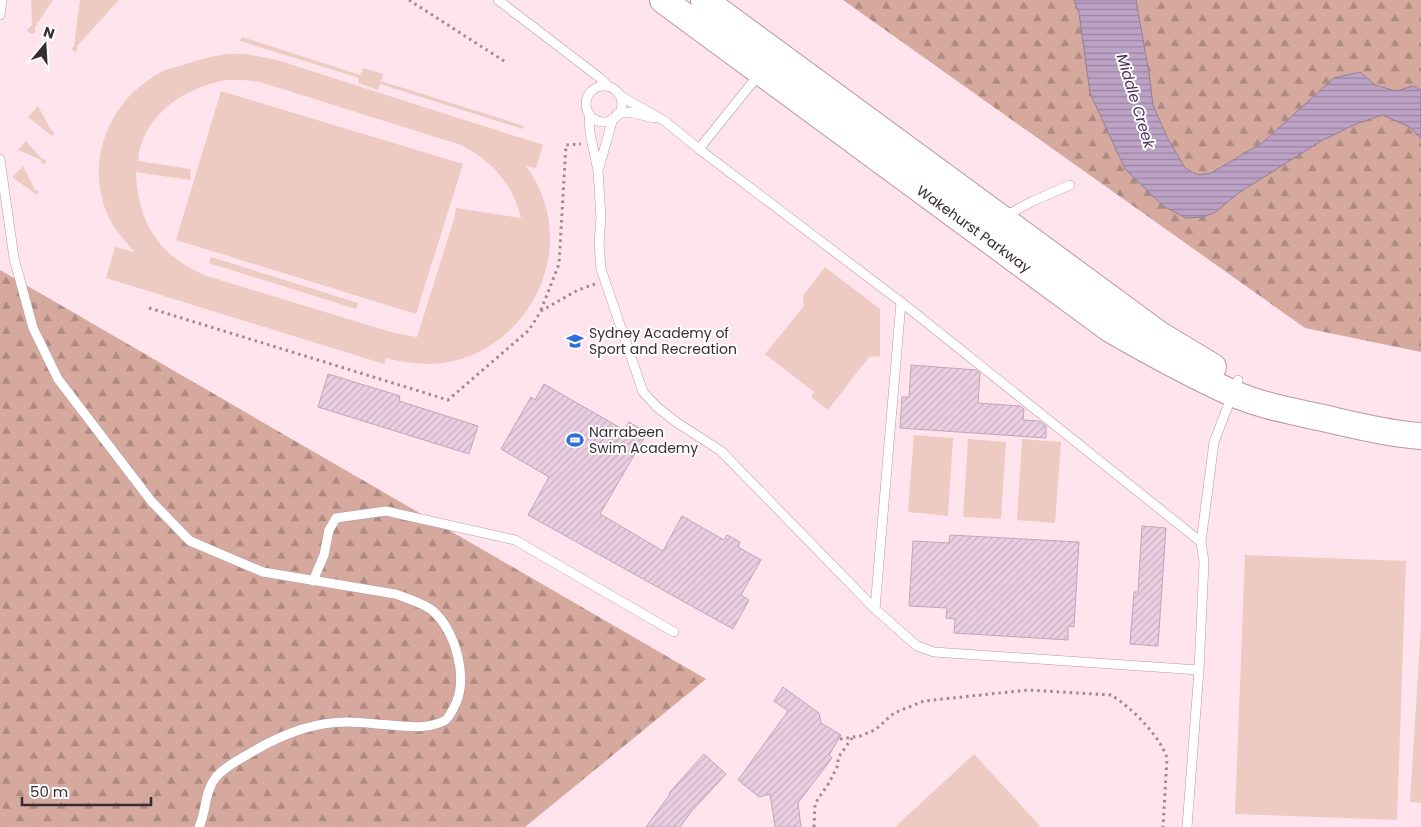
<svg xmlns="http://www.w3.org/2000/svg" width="1421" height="827" font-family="Poppins,sans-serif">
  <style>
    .green { fill: #edcbc3; fill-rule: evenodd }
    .forest { fill: url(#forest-firs) }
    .water { fill: url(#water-rules); stroke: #957f98 }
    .building { fill: url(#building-hatch); stroke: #c0a6b8 }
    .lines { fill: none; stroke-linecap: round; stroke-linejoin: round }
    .lane-casing { stroke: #b899a3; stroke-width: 10 }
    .primary-casing { stroke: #b899a3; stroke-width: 28 }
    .path { stroke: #9e8a90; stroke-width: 3; stroke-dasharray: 2.5 4; stroke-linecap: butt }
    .lane { stroke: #fff; stroke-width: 9 }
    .primary { stroke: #fff; stroke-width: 26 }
    .labels { text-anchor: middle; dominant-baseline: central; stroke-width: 4; stroke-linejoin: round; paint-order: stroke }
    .street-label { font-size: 14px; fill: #392c30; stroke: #fff }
    .poi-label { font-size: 14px; fill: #392c30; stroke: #fff; text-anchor: start }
    .water-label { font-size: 15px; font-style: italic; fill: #502d5a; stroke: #fff }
  </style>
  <defs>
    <pattern id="forest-firs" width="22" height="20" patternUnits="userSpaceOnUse" patternTransform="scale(1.25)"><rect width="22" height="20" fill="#d6a99e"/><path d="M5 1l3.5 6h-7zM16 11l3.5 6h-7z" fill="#af8a81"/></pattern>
    <pattern id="water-rules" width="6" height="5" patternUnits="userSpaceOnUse" patternTransform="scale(1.25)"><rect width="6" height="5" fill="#bca2c4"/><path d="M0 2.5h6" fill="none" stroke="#9a84a0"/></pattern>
    <pattern id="building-hatch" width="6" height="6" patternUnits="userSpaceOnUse" patternTransform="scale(1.25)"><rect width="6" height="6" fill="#eacee1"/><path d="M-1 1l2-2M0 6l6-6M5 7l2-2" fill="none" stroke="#c9b1c1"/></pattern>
  </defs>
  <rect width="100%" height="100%" fill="#ffe4ed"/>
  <path class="green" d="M 31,0 L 53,0 L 35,27 L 35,33 L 32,34 L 29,33 L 27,30 L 32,25 Z
    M 80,0 L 119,0 L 77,46 L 77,51 L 75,52 L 71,49 L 74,46 Z
    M 242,37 L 360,75 L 363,68 L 383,74 L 381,81 L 524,126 L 523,129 L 380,84 L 378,90 L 358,83 L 359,78 L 240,41 Z
    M 227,54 L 246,54 L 277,60 L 543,145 L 536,168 L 526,166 C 578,236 541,335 458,360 C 434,367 410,364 386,358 L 384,364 L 106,278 L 115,247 L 134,252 C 126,241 116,232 109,218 C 84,165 107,102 158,74 C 167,68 177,67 186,64 C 200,59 213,56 227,54 ZM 226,80 L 243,80 L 260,82 L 461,145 C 492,161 513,184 521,218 L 456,208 L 454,219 L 417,337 L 394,333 L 207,276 C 159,256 138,224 136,172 L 190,180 L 191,169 L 138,161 C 141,116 185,87 226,80 Z
    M 221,91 L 463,164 L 416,314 L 176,240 Z
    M 38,106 L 51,130 L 54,132 L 52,136 L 28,117 Z
    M 26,141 L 42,159 L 46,160 L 46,163 L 42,164 L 41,160 L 18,150 Z
    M 23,166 L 35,190 L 39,192 L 37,195 L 12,177 Z
    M 211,257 L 358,303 L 356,309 L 209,263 Z
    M 825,267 L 880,309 L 880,356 L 869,357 L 828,410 L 811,397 L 814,392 L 765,354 L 804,306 L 803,296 Z
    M 914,435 L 953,438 L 948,516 L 908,512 Z
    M 968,439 L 1006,442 L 1001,519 L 963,517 Z
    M 1022,439 L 1061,442 L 1055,523 L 1017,520 Z
    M 1245,555 L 1406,561 L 1397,820 L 1235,814 Z
    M 1421,625 L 1421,803 L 1410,802 Z
    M 974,754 L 1041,827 L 895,827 Z"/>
  <path class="forest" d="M 843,0 L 1421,0 L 1421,352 L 1305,328 Z
    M 0,270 L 706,679 L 525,827 L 0,827 Z"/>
  <path class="water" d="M 1074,0 L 1136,0 L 1149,73 L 1153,105 L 1167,137 L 1185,168 L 1198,175 L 1211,173 L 1262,143 L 1334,78 L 1360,72 L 1375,85 L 1396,91 L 1413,86 L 1421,90 L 1421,139 L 1410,127 L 1382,115 L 1356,124 L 1321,141 L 1237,194 L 1216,212 L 1203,217 L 1186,218 L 1163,206 L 1125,169 L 1090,93 L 1079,13 Z"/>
  <path class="building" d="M 911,365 L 976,370 L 980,373 L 978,403 L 1020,406 L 1024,409 L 1023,420 L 1039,421 L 1046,426 L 1046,438 L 900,428 L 902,397 L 909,397 Z
    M 328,374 L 400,396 L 399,401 L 478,426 L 469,454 L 318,407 Z
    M 544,384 L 624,430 L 629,422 L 647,433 L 600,514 L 663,551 L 682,516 L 724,540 L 727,535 L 740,542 L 738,547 L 761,560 L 741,595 L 749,600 L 733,629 L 528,515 L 549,477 L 501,449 L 531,397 L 535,400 Z
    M 1142,526 L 1166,528 L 1158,646 L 1130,644 L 1134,592 L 1138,592 Z
    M 950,535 L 1079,542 L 1074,627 L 1068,626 L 1068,640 L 954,633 L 955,619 L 946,618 L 947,608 L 909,606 L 913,541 L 949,543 Z
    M 783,687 L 819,713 L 821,723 L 841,735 L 829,755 L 832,758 L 798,803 L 801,827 L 775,827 L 770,794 L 759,797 L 738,780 L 788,711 L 774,701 Z
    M 704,754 L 726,774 L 690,813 L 680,827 L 646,827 L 670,794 L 669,793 Z"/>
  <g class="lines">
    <g class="lane-casing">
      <path id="lane" d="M 498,0 L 600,78 L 608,86
        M 0,15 L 2,0
        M586 104a18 18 0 1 1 36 0a18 18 0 1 1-36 0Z
        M 619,95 L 666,122 L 699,149 L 901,302 L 1201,542
        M 589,114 L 590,133 L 598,171 L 601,218 L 599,243 L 601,269 L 643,392 L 657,407 L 676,422 L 721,451 L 875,609 L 917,646 L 934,652 L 1199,670
        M 617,114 L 629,112 L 654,118
        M 699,149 L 760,73
        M 0,159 L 14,258 L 33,328 L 58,379 L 152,502 L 190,541 L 263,572 L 395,594 C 406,598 423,603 433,611 C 456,631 470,681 453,709 C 451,713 448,719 444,721 C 424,731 399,725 377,724 C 367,723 357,722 347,722 C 311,722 276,737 247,755 C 236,761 224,768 216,777 C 204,792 207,810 199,827
        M 599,168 L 613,118
        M 1005,216 L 1033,201 L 1070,185
        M 313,581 L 324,555 L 329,530 L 336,518 L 386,511 L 515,540 L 674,632
        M 875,609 L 901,302
        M 1187,827 L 1199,670 L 1204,562 L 1201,542 L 1214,442 L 1238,380"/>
    </g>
    <g class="primary-casing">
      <path id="primary" d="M 663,0 L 1110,329 C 1150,352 1190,374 1232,393 C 1257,404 1282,409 1309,415 C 1347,423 1382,433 1421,436
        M 704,0 L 1160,335 L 1213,367"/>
    </g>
    <path class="path" d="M 409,0 L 507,63
      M 149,308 L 448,400 L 529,330 L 541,311 L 578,290 L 595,284
      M 541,310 L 559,264 L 566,145 L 581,144
      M 840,739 L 860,736 L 875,730 L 894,713 L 924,701 L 1028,690 L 1111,695 C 1131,707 1160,736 1167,758 L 1163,827
      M 814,827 L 815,804 L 818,799 L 829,783 L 838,765 L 838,758 L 852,738"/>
    <use href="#lane" class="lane"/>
    <use href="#primary" class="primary"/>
  </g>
  <defs>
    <g id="university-bare" transform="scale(1.35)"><path d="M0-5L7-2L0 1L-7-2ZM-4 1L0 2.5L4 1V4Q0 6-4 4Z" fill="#316edc" stroke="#fff" stroke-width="2.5" paint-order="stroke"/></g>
    <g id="stadium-bare" transform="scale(1.35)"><path d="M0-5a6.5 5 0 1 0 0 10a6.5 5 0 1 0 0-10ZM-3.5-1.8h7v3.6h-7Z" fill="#316edc" stroke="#fff" stroke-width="2.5" paint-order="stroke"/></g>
  </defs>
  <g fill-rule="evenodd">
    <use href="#university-bare" x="575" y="341"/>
    <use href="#stadium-bare" x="575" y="440"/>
  </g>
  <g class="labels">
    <g class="street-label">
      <text transform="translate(974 229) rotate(36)">Wakehurst Parkway</text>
    </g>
    <g class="poi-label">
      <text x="589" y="333">Sydney Academy of<tspan x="589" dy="16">Sport and Recreation</tspan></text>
      <text x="589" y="432">Narrabeen<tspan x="589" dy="16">Swim Academy</tspan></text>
    </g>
    <g class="water-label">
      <text transform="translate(1136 101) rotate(73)">Middle Creek</text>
    </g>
  </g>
  <g transform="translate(45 45) rotate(18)" stroke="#ffffff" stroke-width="4" paint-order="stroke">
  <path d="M0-4L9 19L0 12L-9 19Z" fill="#392c30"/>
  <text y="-8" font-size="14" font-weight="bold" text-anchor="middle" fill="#392c30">N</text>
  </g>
  <path d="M22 797v8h129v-8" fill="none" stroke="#392c30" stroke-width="2.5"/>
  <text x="30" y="797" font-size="15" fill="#392c30" stroke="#ffffff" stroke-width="4" paint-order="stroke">50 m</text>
</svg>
